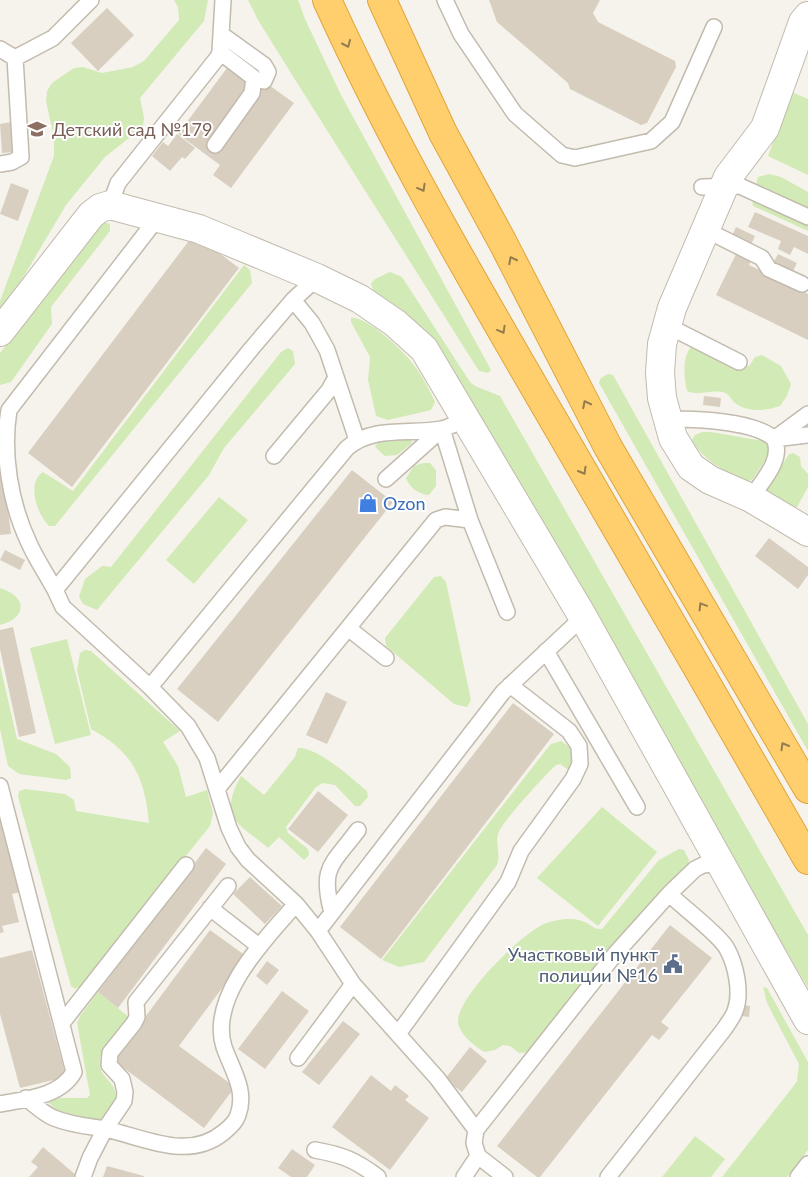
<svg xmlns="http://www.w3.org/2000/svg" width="808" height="1177" font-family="Lato,sans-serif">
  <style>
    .green { fill: #d2eab5 }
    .building { fill: #d8cfc1 }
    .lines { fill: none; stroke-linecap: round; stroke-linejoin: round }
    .lane-casing { stroke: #c2bbae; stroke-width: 18 }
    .street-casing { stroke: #c2bbae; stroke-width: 30 }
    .highway-casing { stroke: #e0a43c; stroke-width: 30 }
    .lane { stroke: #fff; stroke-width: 15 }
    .street { stroke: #fff; stroke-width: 28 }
    .highway { stroke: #ffcf6e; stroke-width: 28 }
    .oneway { stroke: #937c4e }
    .labels { text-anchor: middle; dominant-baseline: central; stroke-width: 4; stroke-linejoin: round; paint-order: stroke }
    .education-label { font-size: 18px; fill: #785e54; stroke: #fff; text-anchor: start }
    .shop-label { font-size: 18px; fill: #366cbe; stroke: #fff; text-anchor: start }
    .service-label { font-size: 18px; fill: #4e5e75; stroke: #fff; text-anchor: end }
  </style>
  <rect width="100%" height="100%" fill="#f6f3ec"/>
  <path class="green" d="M 174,0 L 208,0 L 204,21 L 140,98 L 144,118 L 143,127 L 105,157 L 66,205 L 5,308 L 0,312 L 0,301 L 54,156 L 54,138 L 46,101 L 47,91 L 52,83 L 74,68 L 83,67 L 102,73 L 133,67 L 144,61 L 179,20 L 178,7 Z
    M 248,0 L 298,0 L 305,19 L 340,93 L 491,370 L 488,373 L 479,371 L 294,78 L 258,20 Z
    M 792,92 L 808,99 L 808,175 L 768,156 Z
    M 769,174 L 781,177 L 808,192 L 808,213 L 756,185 L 758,177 Z
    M 752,198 L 808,221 L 808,231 L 753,206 Z
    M 103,222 L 110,224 L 110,231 L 51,307 L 52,324 L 11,382 L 0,385 L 0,353 Z
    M 244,265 L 250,270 L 252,283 L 55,526 L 49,526 C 37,514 26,483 43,472 L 73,491 Z
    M 390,272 L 402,277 L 470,382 L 475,386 L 500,396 L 808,935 L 808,988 L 431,339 L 402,310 L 373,290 L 371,283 L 375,279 Z
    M 351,318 C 365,315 404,351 413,364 C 422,375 429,389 435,402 L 431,410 L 388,420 L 376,416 L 368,380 L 370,357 L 351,322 Z
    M 691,347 L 743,368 L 750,365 L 755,357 L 762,355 L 781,366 L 791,384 L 787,396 L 780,406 C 766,411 746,413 734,402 C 730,398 729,393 722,392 C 711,390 697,396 687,391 C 684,379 682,357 691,347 Z
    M 288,348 L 293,351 L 295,364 L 224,448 L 209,475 L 97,610 L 83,604 L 79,597 L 85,579 L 102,566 L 111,567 L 281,352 Z
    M 608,374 L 613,375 L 808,724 L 808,751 L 599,383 L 601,378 Z
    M 702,432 L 711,432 L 763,441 L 769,446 L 770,453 L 752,480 L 743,482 C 726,471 701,459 692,440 L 695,435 Z
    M 411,438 L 412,443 L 397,455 L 385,456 L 375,447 L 379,440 Z
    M 793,453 L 800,457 L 801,466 L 808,474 L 808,487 L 797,507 L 792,508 L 766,491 L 789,454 Z
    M 423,463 L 430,463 L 436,470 L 436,486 L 429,495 C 418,494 410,488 406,478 L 414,466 Z
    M 219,497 L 248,520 L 194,584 L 166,560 Z
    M 441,576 L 446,582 L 471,700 L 467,707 L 454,704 L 386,646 L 385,638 L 434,577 Z
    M 0,588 C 27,596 28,618 0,625 Z
    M 67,639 L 91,735 L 55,744 L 30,648 Z
    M 85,650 L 91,651 L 180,731 L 163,742 L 178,766 L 186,797 L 207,790 L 213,813 L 210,826 L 81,986 L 75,989 L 71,986 L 18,797 L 19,791 L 25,789 L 65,794 L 74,800 L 76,811 L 149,823 C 145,777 132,751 91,729 L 77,670 L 80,653 Z
    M 0,665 L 17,739 L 56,754 L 70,767 L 71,778 L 66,780 L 19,774 L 8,766 L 0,729 Z
    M 561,741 L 571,748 L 574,761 L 571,767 L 567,769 L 560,764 L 556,765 C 546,774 500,824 498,834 C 495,845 501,854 497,865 L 424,962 L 399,967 L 382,960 L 546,750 L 551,744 Z
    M 298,748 C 318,747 351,778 367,791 L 368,797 L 360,806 L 355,806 L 335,785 L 323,783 L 316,787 L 286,827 L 288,833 L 308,849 L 309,855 L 304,860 L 279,837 L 268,848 C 237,822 218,818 241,776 L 264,795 L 295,757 Z
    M 602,807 L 657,852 L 598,926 L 537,878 Z
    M 679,849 L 684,850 L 689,860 L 688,865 L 613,946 L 528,1052 L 519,1053 L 510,1046 L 503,1045 L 495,1050 L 485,1052 C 475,1047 459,1034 458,1022 C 457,997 521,934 544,924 C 554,920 571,917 582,921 C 590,923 593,930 602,929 L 659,860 Z
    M 763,987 L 767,988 L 808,1062 L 808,1150 L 787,1177 L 722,1177 L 792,1088 L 797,1081 L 799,1064 L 767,1003 Z
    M 98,992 L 130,1018 C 121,1029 103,1045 100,1059 C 96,1083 129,1081 109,1111 C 106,1116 103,1119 97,1121 L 56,1110 L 48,1102 L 60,1098 L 87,1098 L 90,1095 L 77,1023 L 80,1016 Z
    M 695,1136 L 725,1159 L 711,1177 L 662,1177 Z"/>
  <path class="building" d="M 489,0 L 600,0 L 593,13 L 598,22 L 675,61 L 676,67 L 647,123 L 641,125 L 570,89 L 568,83 L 497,22 Z
    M 107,8 L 134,35 L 98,71 L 71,43 Z
    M 227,68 L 244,81 L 251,72 L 294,103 L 231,188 L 213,175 L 220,165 L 178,134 Z
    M 11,122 L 14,152 L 2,153 L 0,124 Z
    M 177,134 L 195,148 L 185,159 L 182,157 L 170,171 L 152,156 L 163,142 L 168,146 Z
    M 11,183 L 29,190 L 18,221 L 0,214 Z
    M 755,212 L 808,236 L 808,254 L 794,247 L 790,255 L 778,249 L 781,241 L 748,227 Z
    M 736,227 L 755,236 L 750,247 L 731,238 Z
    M 194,234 L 239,268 L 72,487 L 28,453 Z
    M 738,250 L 753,257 L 749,265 L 808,294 L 808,340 L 716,295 Z
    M 778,254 L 797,263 L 791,275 L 772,265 Z
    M 704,396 L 721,398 L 720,407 L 703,405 Z
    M 352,470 L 393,502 L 218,722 L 177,689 Z
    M 0,479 L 4,479 L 11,534 L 0,535 Z
    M 769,538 L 808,567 L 808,575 L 798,589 L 755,556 Z
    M 5,550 L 25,560 L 20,570 L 0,560 Z
    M 13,627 L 36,733 L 19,737 L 0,649 L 0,630 Z
    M 326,692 L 347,702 L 327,744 L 306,735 Z
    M 513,703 L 554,734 L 381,959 L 340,927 Z
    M 318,791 L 348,815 L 318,852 L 288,829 Z
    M 0,819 L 20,892 L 12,894 L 19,922 L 2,926 L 4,932 L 0,933 Z
    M 206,848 L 226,864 L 118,1008 L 98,992 Z
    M 250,877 L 282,906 L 265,924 L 233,894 Z
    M 670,925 L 712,958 L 661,1022 L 669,1028 L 659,1040 L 652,1035 L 540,1177 L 537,1177 L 497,1146 Z
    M 210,930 L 246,956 L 179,1046 L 235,1087 L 204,1128 L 113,1060 Z
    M 32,950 L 66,1077 L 20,1088 L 0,1014 L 0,958 Z
    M 267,961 L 279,970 L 267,985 L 256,976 Z
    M 282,991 L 309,1011 L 265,1069 L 238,1049 Z
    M 743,1005 L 750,1006 L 749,1017 L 742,1016 Z
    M 343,1021 L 360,1034 L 319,1085 L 302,1072 Z
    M 470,1047 L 487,1061 L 462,1092 L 445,1079 Z
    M 371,1075 L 391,1091 L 395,1085 L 409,1096 L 405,1100 L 429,1118 L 390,1170 L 332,1127 Z
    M 43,1147 L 76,1175 L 74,1177 L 29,1177 L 38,1167 L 31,1162 Z
    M 292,1149 L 315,1165 L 307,1177 L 291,1177 L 278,1168 Z
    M 107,1166 L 144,1176 L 144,1177 L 103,1177 Z"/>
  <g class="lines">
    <g class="lane-casing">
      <path id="lane" d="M 445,0 L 461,34 L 515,114 L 562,155 L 575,158 L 651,141 L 672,122 L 714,27
        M 221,34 L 264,65 L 268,72 L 264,81
        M 0,49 L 15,58 L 53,38 L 91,0
        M 215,145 L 252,93 L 254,78 L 220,52
        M 0,164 L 12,162 L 21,157 L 15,58
        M 702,187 L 740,186 L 808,217
        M 110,205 L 118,183 L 218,57 L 220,52 L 223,0
        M 159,216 L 9,410 C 2,453 10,503 29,543 C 36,559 47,575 55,590 L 252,348 L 293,300 L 317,278
        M 706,230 L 762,258 L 769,269 L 802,284
        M 293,300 L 312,323 L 327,350 L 357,440
        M 666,325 L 739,362
        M 667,420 C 692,418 756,421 774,439 L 808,414
        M 274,456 L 329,390 L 335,379
        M 386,479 L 442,429 L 470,520 L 507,612
        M 751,498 C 762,481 784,459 774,439 L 808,435
        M 55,590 L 63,607 L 150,687 L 188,726 L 207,758 L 229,828 L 238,847 L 248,860 L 296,904 L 318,931 L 353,984 L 437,1078 L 476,1130
        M 348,628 L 386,658
        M 546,651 L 637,807
        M 150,687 L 347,448 C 374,425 409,435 442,429 C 449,427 457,423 464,420
        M 0,786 L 74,1072 C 60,1097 25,1099 0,1104
        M 217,789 L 436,520 L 445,517 L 470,520
        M 210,908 L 259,946
        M 332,913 C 320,867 331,866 358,830
        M 318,931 L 503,692 L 583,617
        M 62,1023 L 186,865
        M 398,1034 L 508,882 L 521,851 L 573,779 L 580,764 L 579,746 L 569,731 L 510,685
        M 298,1058 L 353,984
        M 26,1098 C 35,1105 44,1114 54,1118 C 71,1125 87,1126 105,1129 C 144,1137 188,1162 224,1132 C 229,1128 236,1122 238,1115 C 247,1090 232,1070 224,1047 C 208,997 266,938 296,904
        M 476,1130 L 616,953 L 669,894 L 695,869 L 703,865 L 721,863
        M 315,1150 C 343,1155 355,1160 378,1177
        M 478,1156 L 505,1177
        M 83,1177 L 90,1158 L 105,1129 L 124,1101 L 125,1092 L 122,1079 L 109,1065 L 110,1053 L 134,1023 L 137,1017 L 136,1002 L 228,886
        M 464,1177 L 478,1156 L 474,1143 L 476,1130
        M 608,1177 L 725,1028 C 728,1023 733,1017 735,1011 C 742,993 736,964 726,947 C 717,933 683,907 669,894
        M 798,1177 L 808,1164"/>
    </g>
    <g class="street-casing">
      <path id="street" d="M 808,16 L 803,22 L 765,128 L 728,177 L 672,308 L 662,344 L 660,373 L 662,398 L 673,438 L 691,467 L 710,480 L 751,498 L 808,532
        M 0,332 L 91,215 L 100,208 L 110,205 L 199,229 L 317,278 L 360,299 L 395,323 L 424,349 L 583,617 L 808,1020"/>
    </g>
    <g class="highway-casing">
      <path id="highway" d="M 327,0 C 392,143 471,278 550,414 C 636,562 723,711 808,860
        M 382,0 L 443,133 L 502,241 L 608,447 L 808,789"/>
    </g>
    <use href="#lane" class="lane"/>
    <use href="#street" class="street"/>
    <use href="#highway" class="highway"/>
  </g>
  <defs><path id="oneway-chevron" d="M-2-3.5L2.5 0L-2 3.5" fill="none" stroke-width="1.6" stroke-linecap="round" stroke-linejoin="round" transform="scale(1.25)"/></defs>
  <g class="oneway">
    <use href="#oneway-chevron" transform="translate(347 44) rotate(66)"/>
    <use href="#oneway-chevron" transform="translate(422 188) rotate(61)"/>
    <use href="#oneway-chevron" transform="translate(512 260) rotate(-117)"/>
    <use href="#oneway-chevron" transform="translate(502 330) rotate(61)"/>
    <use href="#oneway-chevron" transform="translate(586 404) rotate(-117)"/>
    <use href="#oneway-chevron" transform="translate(583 471) rotate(60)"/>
    <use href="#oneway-chevron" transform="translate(702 606) rotate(-121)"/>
    <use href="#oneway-chevron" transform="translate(784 746) rotate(-120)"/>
  </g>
  <defs>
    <g id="school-bare" transform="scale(1.5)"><path d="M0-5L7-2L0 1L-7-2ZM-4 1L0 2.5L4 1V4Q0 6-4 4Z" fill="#8d6e63" stroke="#fff" stroke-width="2.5" paint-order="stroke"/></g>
    <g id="shop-bare" transform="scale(1.5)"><path d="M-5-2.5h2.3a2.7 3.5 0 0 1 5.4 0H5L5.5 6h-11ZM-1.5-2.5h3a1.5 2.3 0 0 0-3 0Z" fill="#3f7fe0" stroke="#fff" stroke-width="2.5" paint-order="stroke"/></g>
    <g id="civic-bare" transform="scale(1.5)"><path d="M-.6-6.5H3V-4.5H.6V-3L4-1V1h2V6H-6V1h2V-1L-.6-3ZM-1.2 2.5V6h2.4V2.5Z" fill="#5c6f8a" stroke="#fff" stroke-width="2.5" paint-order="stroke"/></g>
  </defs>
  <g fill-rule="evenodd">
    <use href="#school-bare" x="37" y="129"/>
    <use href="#shop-bare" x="368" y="503"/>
    <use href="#civic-bare" x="673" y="964"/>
  </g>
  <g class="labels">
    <g class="education-label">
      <text x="52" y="129">Детский сад №179</text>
    </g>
    <g class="shop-label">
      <text x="383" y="503">Ozon</text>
    </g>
    <g class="service-label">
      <text x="658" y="954">Участковый пункт<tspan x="658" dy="21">полиции №16</tspan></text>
    </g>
  </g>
</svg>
